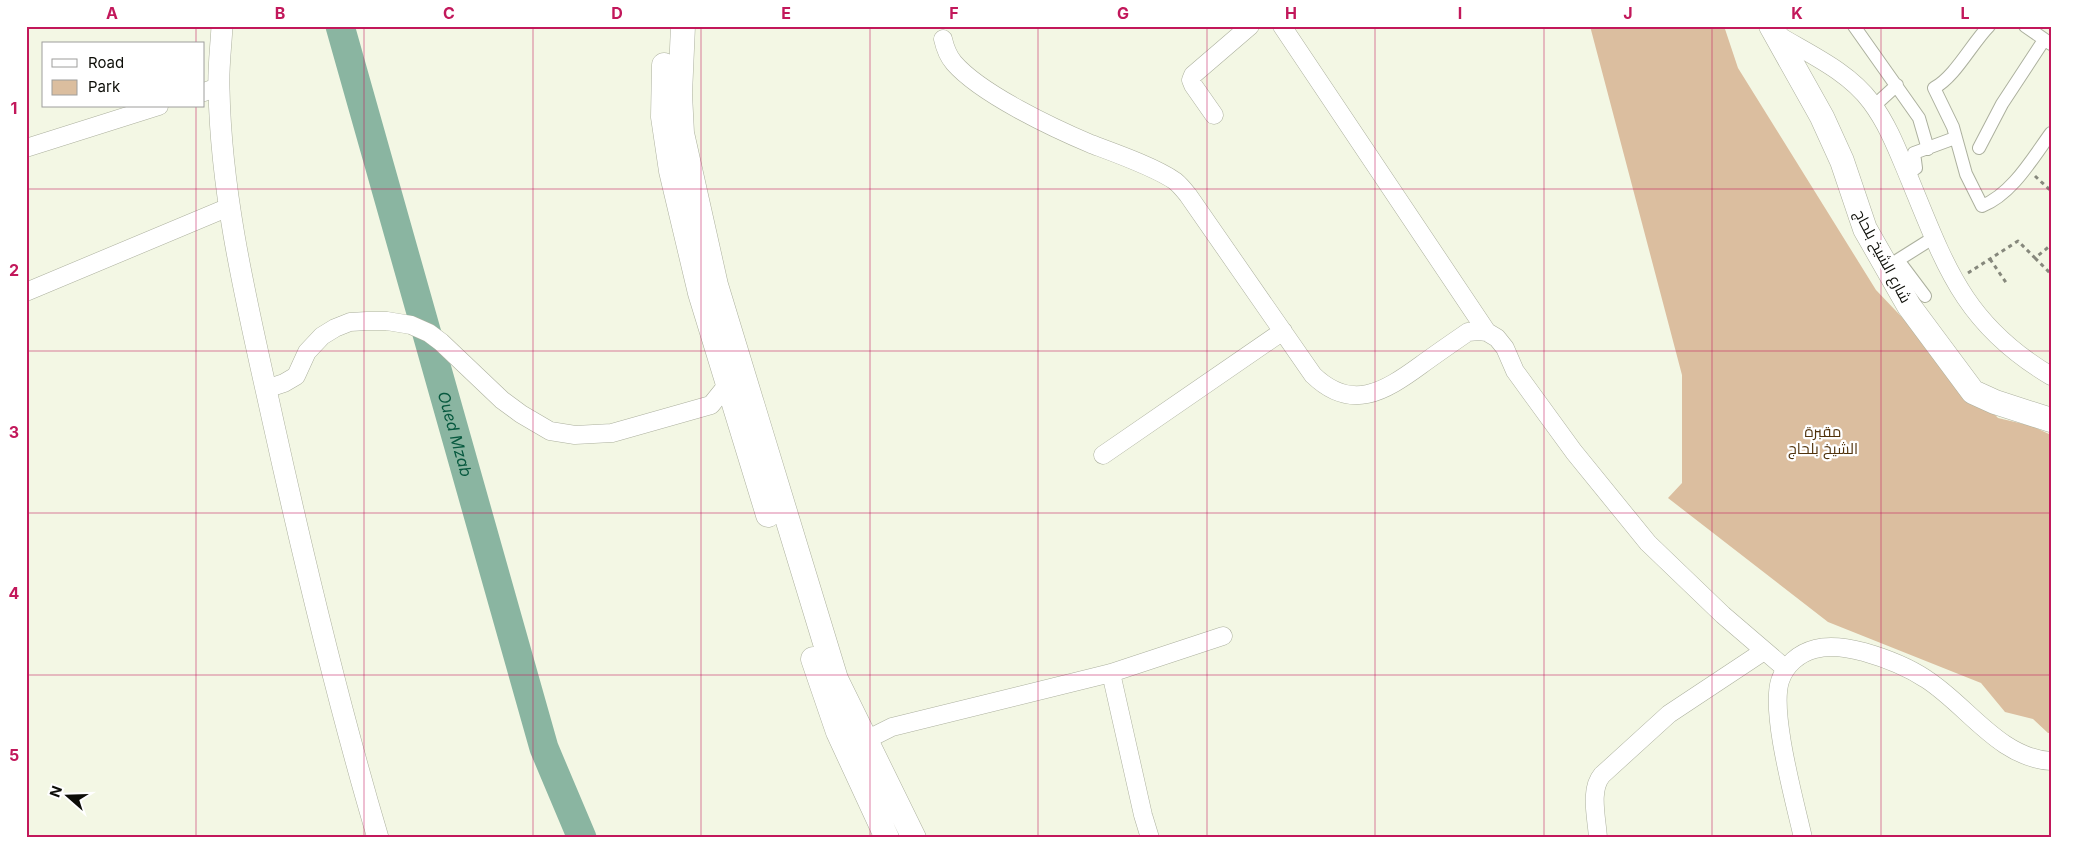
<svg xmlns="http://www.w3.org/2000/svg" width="2077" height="864" font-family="Inter,Cairo,sans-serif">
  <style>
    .green { fill: #dbbe9f }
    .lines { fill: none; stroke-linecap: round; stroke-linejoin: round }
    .river { stroke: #8ab5a1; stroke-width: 29 }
    .pedestrian-casing { stroke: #acb09e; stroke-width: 14 }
    .minor-casing { stroke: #acb09e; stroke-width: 19 }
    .tertiary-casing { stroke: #acb09e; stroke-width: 22 }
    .secondary-casing { stroke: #acb09e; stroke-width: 25 }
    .path { stroke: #86887c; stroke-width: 3; stroke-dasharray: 4 4; stroke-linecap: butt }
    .pedestrian { stroke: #fff; stroke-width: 12 }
    .minor { stroke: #fff; stroke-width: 18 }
    .tertiary { stroke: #fff; stroke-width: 21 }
    .secondary { stroke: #fff; stroke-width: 24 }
    .grid { fill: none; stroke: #c2185b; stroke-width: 1; stroke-opacity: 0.55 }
    .labels { text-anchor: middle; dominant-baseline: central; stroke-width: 4.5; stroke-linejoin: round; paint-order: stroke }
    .street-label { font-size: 15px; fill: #0c0d07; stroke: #fff }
    .park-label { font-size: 15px; fill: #50320b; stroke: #fff }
    .water-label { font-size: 16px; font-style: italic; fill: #07593f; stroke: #fff }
    .neatline { fill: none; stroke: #c2185b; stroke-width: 2 }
    .grid-label { font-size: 16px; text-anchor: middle; font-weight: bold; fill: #c2185b }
  </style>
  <rect width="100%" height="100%" fill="#f3f7e4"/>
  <path class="green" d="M 1590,26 L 1724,26 L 1738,68 L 1876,290 L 1998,418 L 2032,426 L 2051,435 L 2051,733 L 2048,733 L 2033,719 L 2005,712 L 1981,683 L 1828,622 L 1668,498 L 1682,483 L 1682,375 Z"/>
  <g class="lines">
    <path class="river" id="s1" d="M 340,26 L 544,748 L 582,838"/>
    <g class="pedestrian-casing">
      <path id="pedestrian" d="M 1854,26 L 1919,118 L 1928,149
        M 1989,26 C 1972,43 1955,77 1934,88 L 1953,127 L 1966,174 L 1982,206 C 2012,194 2032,159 2051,133
        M 2025,26 L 2051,44
        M 1874,106 L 1897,85
        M 1979,148 L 2002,104 L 2044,40
        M 1907,174 L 1916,168 L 1914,153 L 1955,138
        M 1925,296 L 1898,260 L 1933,238"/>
    </g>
    <g class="minor-casing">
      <path id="minor" d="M 1282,26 L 1487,332
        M 1776,34 C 1809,54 1848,71 1871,102 C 1889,126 1899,154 1910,180 C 1946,268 1965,325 2051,376
        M 943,39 C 945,48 948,56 954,63 C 981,94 1053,128 1091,144 C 1115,153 1155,167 1175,181 C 1180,185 1184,190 1188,195 L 1313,375 C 1351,412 1384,392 1421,365 C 1436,354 1452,343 1468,332 L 1479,331 L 1487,332 L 1497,338 L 1505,348 L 1515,371 L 1574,452 L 1648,543 L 1723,615 L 1786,669
        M 204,92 L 218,87
        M 1214,115 L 1193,85 L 1191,80 L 1193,75 L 1250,26
        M 26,148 L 159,106
        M 26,292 L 229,207
        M 266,389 L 284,383 L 296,376 L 307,352 L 322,336 L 335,328 L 350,322 L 367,321 L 387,321 L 411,325 L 429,333 L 441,342 L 502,400 L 521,414 L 550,431 L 575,435 L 612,433 L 711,405 L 723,390 L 739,383
        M 1103,455 L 1283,331
        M 1111,673 L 1143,815 L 1150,838
        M 858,747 L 866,740 L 892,727 L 1111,673 L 1223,636
        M 1598,838 C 1597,819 1589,790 1602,775 L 1669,714 L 1764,651
        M 1803,838 C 1795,802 1770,713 1780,681 C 1785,665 1799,653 1815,649 C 1829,645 1849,648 1864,652 C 1885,658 1908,667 1926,679 C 1967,705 1999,758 2051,761"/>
    </g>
    <g class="tertiary-casing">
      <path id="tertiary" d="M 222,26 C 221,47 218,68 219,89 C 221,201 249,312 273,421 C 304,561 337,700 378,838"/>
    </g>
    <g class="secondary-casing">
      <path id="secondary" d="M 683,26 L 680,94 L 682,133 L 716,285 L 836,679 L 914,838
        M 1771,26 L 1822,117 L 1842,161 L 1865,229 L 1909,306 L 1973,392 L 1995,402 L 2051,420
        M 664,65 L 663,117 L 671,171 L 700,293 L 768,515
        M 813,659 L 838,732 L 887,838"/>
    </g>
    <path class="path" d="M 2035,176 L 2051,191
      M 2035,258 L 2051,274
      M 1990,259 L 2007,284
      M 1968,273 L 2018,241 L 2035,258 L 2051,245"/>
    <use href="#pedestrian" class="pedestrian"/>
    <use href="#minor" class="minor"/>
    <use href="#tertiary" class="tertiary"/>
    <use href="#secondary" class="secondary"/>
  </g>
  <path class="grid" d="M 196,26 L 196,44M 364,26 L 364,838M 533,26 L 533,838M 701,26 L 701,838M 870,26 L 870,838M 1038,26 L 1038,838M 1207,26 L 1207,838M 1375,26 L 1375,838M 1544,26 L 1544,838M 1712,26 L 1712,838M 1881,26 L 1881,838M 196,106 L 196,838M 26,189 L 2051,189M 26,351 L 2051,351M 26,513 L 2051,513M 26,675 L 2051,675"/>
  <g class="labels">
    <g class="street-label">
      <text transform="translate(1883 256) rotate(62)">شارع الشيخ بلحاج</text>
    </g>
    <g class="park-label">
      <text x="1823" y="431">مقبرة<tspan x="1823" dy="17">الشيخ بلحاج</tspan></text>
    </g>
    <g class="water-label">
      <text stroke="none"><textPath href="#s1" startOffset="424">Oued Mzab</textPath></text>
    </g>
  </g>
  <rect width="2077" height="864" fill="none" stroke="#ffffff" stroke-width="55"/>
  <rect x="42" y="42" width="162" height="65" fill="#ffffff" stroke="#9e9e9c"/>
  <rect x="52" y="59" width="25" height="8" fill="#ffffff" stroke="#9e9e9c"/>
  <text x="88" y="68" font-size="15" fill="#0c0d07">Road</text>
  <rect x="52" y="80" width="25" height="15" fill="#dbbe9f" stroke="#9e9e9c"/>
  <text x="88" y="92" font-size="15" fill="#0c0d07">Park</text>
  <g transform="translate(68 796) rotate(290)" stroke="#ffffff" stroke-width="4" paint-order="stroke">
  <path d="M0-4L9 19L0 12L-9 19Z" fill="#0c0d07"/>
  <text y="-8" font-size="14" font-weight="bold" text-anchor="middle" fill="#0c0d07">N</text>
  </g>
  <rect x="28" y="28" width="2022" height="808" class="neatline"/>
  <g class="grid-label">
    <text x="112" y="19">A</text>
    <text x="280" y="19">B</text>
    <text x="449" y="19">C</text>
    <text x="617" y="19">D</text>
    <text x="786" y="19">E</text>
    <text x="954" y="19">F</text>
    <text x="1123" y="19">G</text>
    <text x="1291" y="19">H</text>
    <text x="1460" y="19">I</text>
    <text x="1628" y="19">J</text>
    <text x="1797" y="19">K</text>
    <text x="1965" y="19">L</text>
    <text x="14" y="114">1</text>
    <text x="14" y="276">2</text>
    <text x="14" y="438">3</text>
    <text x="14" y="599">4</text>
    <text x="14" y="761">5</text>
  </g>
</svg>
